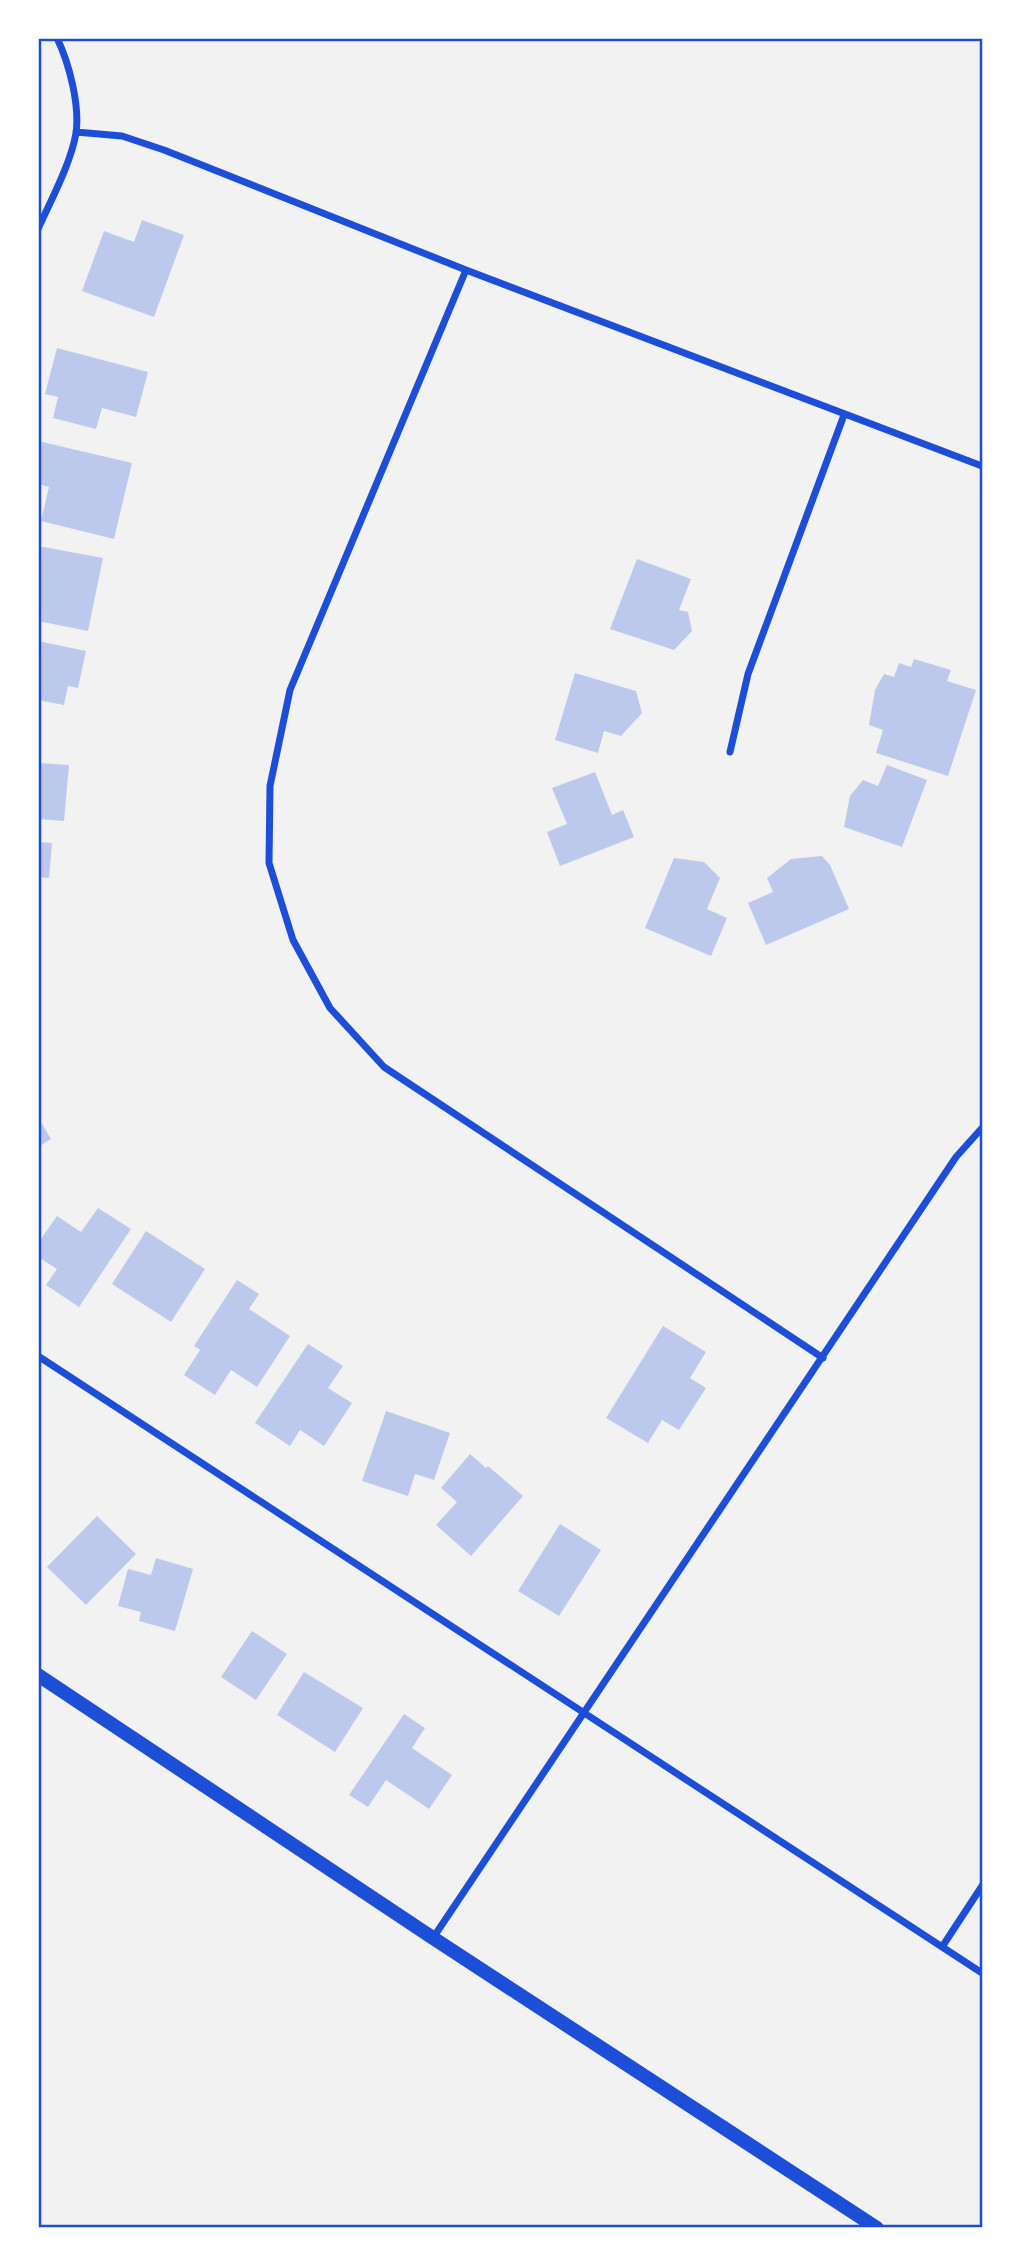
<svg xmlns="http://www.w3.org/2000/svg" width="1021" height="2266" font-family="'IBM Plex Sans',sans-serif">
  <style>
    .building { fill: #bdc9ec }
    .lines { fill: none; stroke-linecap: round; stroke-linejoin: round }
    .minor { stroke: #1d4ed8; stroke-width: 7 }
    .secondary { stroke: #1d4ed8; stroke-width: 14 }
    .neatline { fill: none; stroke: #1d4ed8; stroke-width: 2.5 }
  </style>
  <rect width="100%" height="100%" fill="#f2f2f2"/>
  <path class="building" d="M 142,220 L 184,235 L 154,317 L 82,291 L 104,231 L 134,242 Z
    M 57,348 L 148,372 L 136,417 L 102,408 L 96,429 L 53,418 L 58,397 L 45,394 Z
    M 38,441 L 132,463 L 114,539 L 41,521 L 49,487 L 38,484 Z
    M 38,546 L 103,558 L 88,631 L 38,621 Z
    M 637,559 L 691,579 L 679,610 L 688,612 L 692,631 L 674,650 L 610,629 Z
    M 38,641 L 86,651 L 78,688 L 68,686 L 64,705 L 38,700 Z
    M 914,659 L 951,670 L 947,681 L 976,690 L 948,776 L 876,753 L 883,730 L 869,725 L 875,690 L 884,674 L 894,677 L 899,663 L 911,667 Z
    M 575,673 L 636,691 L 642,713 L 621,736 L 604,731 L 598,753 L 555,740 Z
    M 38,763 L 69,765 L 64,821 L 38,819 Z
    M 887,765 L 927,780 L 902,847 L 844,827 L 850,796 L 863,780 L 878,786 Z
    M 595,772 L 612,815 L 623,810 L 634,837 L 560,866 L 547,832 L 567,824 L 552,788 Z
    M 38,842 L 52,843 L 49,878 L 38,877 Z
    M 822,856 L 830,865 L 849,909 L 766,945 L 748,903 L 773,892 L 767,878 L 791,859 Z
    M 674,858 L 704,862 L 720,878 L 707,909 L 727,918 L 711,956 L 645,928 Z
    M 38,1117 L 51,1139 L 38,1147 Z
    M 98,1208 L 131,1229 L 79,1307 L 46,1285 L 57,1269 L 38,1257 L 38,1243 L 57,1216 L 81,1232 Z
    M 146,1231 L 205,1269 L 171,1322 L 112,1284 Z
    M 237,1280 L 259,1294 L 249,1309 L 290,1336 L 257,1387 L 231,1370 L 215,1395 L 184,1375 L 200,1350 L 194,1346 Z
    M 663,1326 L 706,1352 L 690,1378 L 706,1388 L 679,1430 L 662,1420 L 648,1443 L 606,1418 Z
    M 308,1344 L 343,1366 L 328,1388 L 352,1403 L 324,1446 L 300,1430 L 290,1446 L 255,1423 Z
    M 386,1411 L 450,1433 L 434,1480 L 415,1474 L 408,1496 L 362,1481 Z
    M 470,1454 L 486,1468 L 488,1466 L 523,1496 L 471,1556 L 436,1525 L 457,1502 L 441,1488 Z
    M 97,1516 L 136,1554 L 86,1605 L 47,1567 Z
    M 560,1524 L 601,1550 L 559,1616 L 518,1591 Z
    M 156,1558 L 193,1569 L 175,1631 L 139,1621 L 141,1612 L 118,1606 L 128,1569 L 151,1575 Z
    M 252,1631 L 287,1654 L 256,1700 L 221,1677 Z
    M 304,1672 L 363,1708 L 335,1752 L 277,1715 Z
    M 404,1714 L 425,1728 L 412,1748 L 452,1775 L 429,1809 L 386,1780 L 368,1807 L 349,1795 Z"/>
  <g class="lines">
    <path class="minor" d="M 76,132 L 122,136 L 164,150 L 466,270 L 982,466
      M 38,229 C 51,200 71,163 76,133 C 80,105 69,63 57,38
      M 466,270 L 290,690 L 270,786 L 269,863 L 293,940 L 330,1008 L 384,1067 L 823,1358
      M 730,752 L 748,674 L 844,415
      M 38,1356 L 982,1973
      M 433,1938 L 956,1157 L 982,1128
      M 942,1947 L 982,1886"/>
    <path class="secondary" d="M 38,1675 L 433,1938 L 877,2228"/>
  </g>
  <rect width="1021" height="2266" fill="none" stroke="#ffffff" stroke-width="80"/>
  <rect x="40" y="40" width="941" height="2186" class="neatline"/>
</svg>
